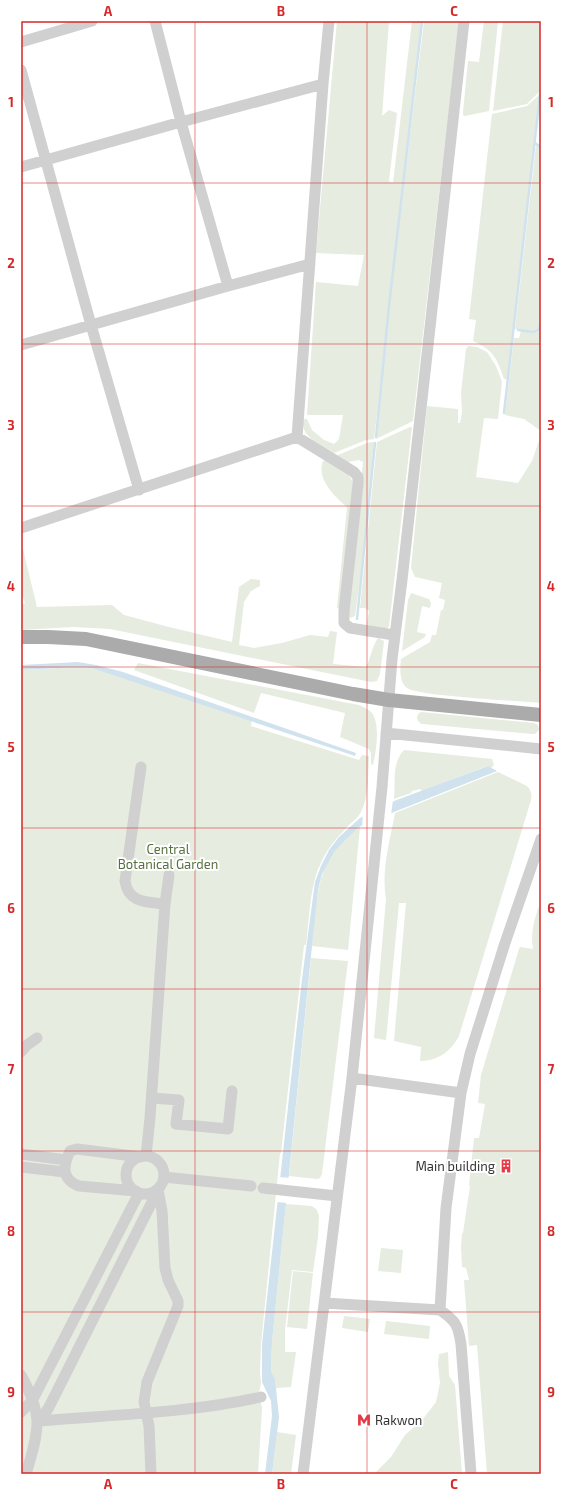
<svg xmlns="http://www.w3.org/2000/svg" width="562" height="1495" font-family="'Exo 2',sans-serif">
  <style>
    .green { fill: #e6ecdf }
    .water { fill: #cfe2ee }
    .pier { fill: #fff }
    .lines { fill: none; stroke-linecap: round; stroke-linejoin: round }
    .stream { stroke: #cfe2ee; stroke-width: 2.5 }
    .minor { stroke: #d0d0d0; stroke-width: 11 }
    .major { stroke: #ababab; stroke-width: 14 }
    .grid { fill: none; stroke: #d62828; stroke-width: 1; stroke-opacity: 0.55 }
    .labels { text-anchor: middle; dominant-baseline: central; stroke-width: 4; stroke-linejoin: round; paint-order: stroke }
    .park-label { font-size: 13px; fill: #56703f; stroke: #fff }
    .poi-label { font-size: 13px; fill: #333; stroke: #fff; text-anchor: end }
    .neatline { fill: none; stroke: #d62828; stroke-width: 1.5 }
    .grid-label { font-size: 13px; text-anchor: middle; font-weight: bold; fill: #d62828 }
  </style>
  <rect width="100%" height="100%" fill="#fff"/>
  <path class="green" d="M 337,21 L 389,21 L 382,116 L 389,110 L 397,113 L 389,181 L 393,183 L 412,21 L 421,21 L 390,299 L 424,21 L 459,21 L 413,421 L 376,439 L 389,310 L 374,439 L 366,440 L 334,453 C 321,444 300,438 303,419 L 307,419 L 312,430 L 324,440 L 334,444 L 339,439 L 343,415 L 307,415 L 316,282 L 358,286 L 364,255 L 316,253 Z
    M 484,21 L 498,21 L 489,111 L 465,116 L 463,115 L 463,112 L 468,61 L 479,62 Z
    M 503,21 L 541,21 L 541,78 L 539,92 L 527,104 L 493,111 Z
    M 539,95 L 507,379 L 504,379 C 497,359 494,350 473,341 L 476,320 L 469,319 L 492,114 L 527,106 Z
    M 536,145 L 541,148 L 541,315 L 538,328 L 534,331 L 515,329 Z
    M 521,331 L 534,333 L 538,331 L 541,336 L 541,431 L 524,419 L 505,415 L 514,338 L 519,338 Z
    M 468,346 L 477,347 L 487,352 L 496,366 L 502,382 L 498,419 L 484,418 L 476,477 L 518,483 L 532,461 L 541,435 L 541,703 C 521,701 416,696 407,688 C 399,682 400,668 401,659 L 430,642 L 432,635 L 436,635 L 441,610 L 443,610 L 445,600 L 439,598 L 442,583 L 415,577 L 411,568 L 427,406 L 458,409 L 458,423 L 460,423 L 462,412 L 461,393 L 466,349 Z
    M 410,427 L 412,427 L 389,626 L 388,628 L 385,629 L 368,628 L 367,624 L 369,611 L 365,608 L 360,608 L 377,442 Z
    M 374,442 L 361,572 L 355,616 L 350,618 L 348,612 L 363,462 L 359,460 L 348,462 L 338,457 L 338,455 L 367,443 Z
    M 327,460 C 341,468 351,471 354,488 L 341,609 L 337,608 L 347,507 C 335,497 316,479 323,461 Z
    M 21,541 L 37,607 L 112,605 L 124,615 L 169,627 L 232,642 L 239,587 L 251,579 L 260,580 L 260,586 L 251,591 L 244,602 L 239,645 L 254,648 L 282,643 L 310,635 L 328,637 L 330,631 L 337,632 L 333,664 L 366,667 C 371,658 372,646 378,638 L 384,641 L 380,674 L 377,681 L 371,682 L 110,629 L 73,627 L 21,630 L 21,606 L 25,603 L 21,591 Z
    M 411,593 L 429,599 L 431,603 L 430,608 L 422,606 L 417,632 L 426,634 L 425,637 L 402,651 L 408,600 Z
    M 138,663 L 359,705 C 363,707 368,709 371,712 C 381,722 376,753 373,765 L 371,764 L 371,753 L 369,749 L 340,737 L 345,713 L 261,693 L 254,713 L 134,670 Z
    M 77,667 L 92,668 L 108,672 L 252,720 L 251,726 L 359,760 L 362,755 L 369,756 C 368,773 369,797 361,812 C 358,818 351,823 346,828 C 336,839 326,850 320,865 C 310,884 309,923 306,945 L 304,945 L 281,1153 L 280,1153 L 261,1344 L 260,1372 L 261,1383 L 259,1393 L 262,1408 L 258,1474 L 21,1474 L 21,670 Z
    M 421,712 L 534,723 L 538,725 L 539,730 L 535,734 L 533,734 L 422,724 L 420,723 C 416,719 416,715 421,712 Z
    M 404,750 L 492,759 L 494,765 L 491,768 L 487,766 L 422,791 L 420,789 L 412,791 L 411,793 L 394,799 C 396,782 391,764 404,750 Z
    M 498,772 L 527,786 C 531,790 532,794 531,800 L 459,1036 C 451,1051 438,1061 420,1061 L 421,1047 L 394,1041 L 406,903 L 399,903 L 386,1040 L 374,1038 L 386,899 C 381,870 390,841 395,813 Z
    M 360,827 L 348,950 L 312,946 C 317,900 315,855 360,827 Z
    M 541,901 L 541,1474 L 487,1474 L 477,1345 L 469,1346 L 464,1280 L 469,1280 L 466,1268 L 462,1267 L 461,1247 L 462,1233 L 463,1233 L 470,1186 L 469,1185 L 474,1138 L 479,1138 L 485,1104 L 478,1103 L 481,1075 L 519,949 L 520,947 L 533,949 C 530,932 535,917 541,901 Z
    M 311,958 L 348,961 L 322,1174 L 320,1178 L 317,1179 L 289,1176 Z
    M 286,1204 L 312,1206 L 317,1210 L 319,1216 L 318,1237 L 313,1272 L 292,1270 L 285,1330 L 285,1352 L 296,1352 L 291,1387 L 276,1388 L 275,1379 L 271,1371 L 272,1342 Z
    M 381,1248 L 403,1250 L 401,1273 L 378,1271 Z
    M 293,1271 L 313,1273 L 307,1329 L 287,1327 Z
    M 344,1316 L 370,1319 L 368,1332 L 342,1328 Z
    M 386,1321 L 430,1326 L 429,1339 L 384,1334 Z
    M 448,1352 L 449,1376 L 455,1385 L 462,1474 L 374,1474 L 391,1457 L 405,1435 L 423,1419 L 436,1402 L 440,1383 L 438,1363 L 439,1354 Z
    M 277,1432 L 296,1435 L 291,1474 L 272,1474 Z"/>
  <path class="water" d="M 78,662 L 96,665 L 123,672 L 356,753 L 355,756 L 92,668 L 77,667 L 21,670 L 21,665 Z
    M 488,766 L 497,771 L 394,812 L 359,827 L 345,840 L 334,852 L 322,874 L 318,890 L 312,946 L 272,1342 L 271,1371 L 275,1379 L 279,1417 L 272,1474 L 265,1474 L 272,1416 L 271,1401 L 262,1382 L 262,1344 L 302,979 L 315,882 L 321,866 L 329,850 L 339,837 L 360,818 L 394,801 Z"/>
  <path class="pier" d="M 393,800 L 391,815 L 362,828 L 363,814 Z
    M 278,1177 L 291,1178 L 288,1203 L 276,1202 Z"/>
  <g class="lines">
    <path class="stream" d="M 540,92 L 541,84
      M 535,143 L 541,147
      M 539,329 L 541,335
      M 518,330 L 534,332 L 539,329 L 541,320
      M 504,413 L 540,94
      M 376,437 L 389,306 L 422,21
      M 357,619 L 375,443"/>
    <path class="minor" d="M 155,21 L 181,122 L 228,286
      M 21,42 L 92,21
      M 21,70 L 91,325 L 139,490
      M 21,167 L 181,122 L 323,84
      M 21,345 L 228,286 L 310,264
      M 297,437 L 323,84 L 329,21
      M 21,528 L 297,437 L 354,472 L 358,477 L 358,484 L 344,611 L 344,623 L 350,628 L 394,635
      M 386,733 L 541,749
      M 141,767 L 125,881 C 128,903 147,902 165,904
      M 21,1052 L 27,1045 L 37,1038
      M 352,1078 L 461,1093
      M 152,1098 L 179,1100 L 176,1124 L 228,1129 L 232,1091
      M 21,1154 L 66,1160
      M 146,1156 L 150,1118 L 165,904 L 169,875
      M126 1175a19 19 0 1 1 38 0a19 19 0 1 1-38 0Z
      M 21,1167 L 65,1172
      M 164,1177 L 251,1186
      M 263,1188 L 337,1196
      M 136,1191 L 79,1186 C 61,1179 63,1166 70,1151 L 77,1149 L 141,1157
      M 324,1303 L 440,1310 C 456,1321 458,1325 461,1344 L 471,1474
      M 440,1310 L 446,1208 L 461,1093 L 470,1054 L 505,943 L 541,839
      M 21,1375 C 28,1387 37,1408 37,1422 C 37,1439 31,1457 26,1474
      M 21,1412 L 32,1401 L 139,1193
      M 37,1421 L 44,1415 L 49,1407 L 158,1190 L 162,1211 L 165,1268 L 168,1280 L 178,1301 L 178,1306 L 147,1382 L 144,1402 L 149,1426 L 151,1474
      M 37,1421 C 112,1415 188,1413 261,1397
      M 303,1474 L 352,1078 L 382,787 L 392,659 L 402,580 L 464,21"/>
    <path class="major" d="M 21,637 L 48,637 L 86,639 L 353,694 L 389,700 L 541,715"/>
  </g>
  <path class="grid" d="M 195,21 L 195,1474M 367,21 L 367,1474M 21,183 L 541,183M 21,344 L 541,344M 21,506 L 541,506M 21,667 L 541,667M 21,828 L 541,828M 21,989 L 541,989M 21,1151 L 541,1151M 21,1312 L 541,1312"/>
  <defs>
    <g id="building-bare" transform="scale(1.08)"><path d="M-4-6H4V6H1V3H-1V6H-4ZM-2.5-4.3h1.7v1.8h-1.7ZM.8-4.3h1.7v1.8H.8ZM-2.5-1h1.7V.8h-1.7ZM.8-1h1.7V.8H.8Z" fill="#e63946" stroke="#fff" stroke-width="2.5" paint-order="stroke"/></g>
    <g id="metro-bare" transform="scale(1.08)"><path d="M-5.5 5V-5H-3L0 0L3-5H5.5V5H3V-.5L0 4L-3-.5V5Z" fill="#e63946" stroke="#fff" stroke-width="2.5" paint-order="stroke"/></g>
  </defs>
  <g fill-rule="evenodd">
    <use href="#building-bare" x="506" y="1166"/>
    <use href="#metro-bare" x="364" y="1420"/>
  </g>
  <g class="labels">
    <g class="park-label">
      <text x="168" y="849">Central<tspan x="168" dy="15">Botanical Garden</tspan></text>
    </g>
    <g class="poi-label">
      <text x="495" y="1166">Main building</text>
      <text x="375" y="1420" text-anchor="start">Rakwon</text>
    </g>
  </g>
  <rect width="562" height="1495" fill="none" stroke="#ffffff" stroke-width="44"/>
  <rect x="22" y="22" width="518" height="1451" class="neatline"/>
  <g class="grid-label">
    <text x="108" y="16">A</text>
    <text x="281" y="16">B</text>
    <text x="454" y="16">C</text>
    <text x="11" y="107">1</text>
    <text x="551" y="107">1</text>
    <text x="11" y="268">2</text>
    <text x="551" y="268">2</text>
    <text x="11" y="430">3</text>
    <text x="551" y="430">3</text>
    <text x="11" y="591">4</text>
    <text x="551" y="591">4</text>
    <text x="11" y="752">5</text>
    <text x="551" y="752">5</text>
    <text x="11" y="913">6</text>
    <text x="551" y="913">6</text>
    <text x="11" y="1074">7</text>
    <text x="551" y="1074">7</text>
    <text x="11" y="1236">8</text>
    <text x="551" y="1236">8</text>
    <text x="11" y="1397">9</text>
    <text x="551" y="1397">9</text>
    <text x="108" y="1489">A</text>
    <text x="281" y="1489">B</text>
    <text x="454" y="1489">C</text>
  </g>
</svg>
